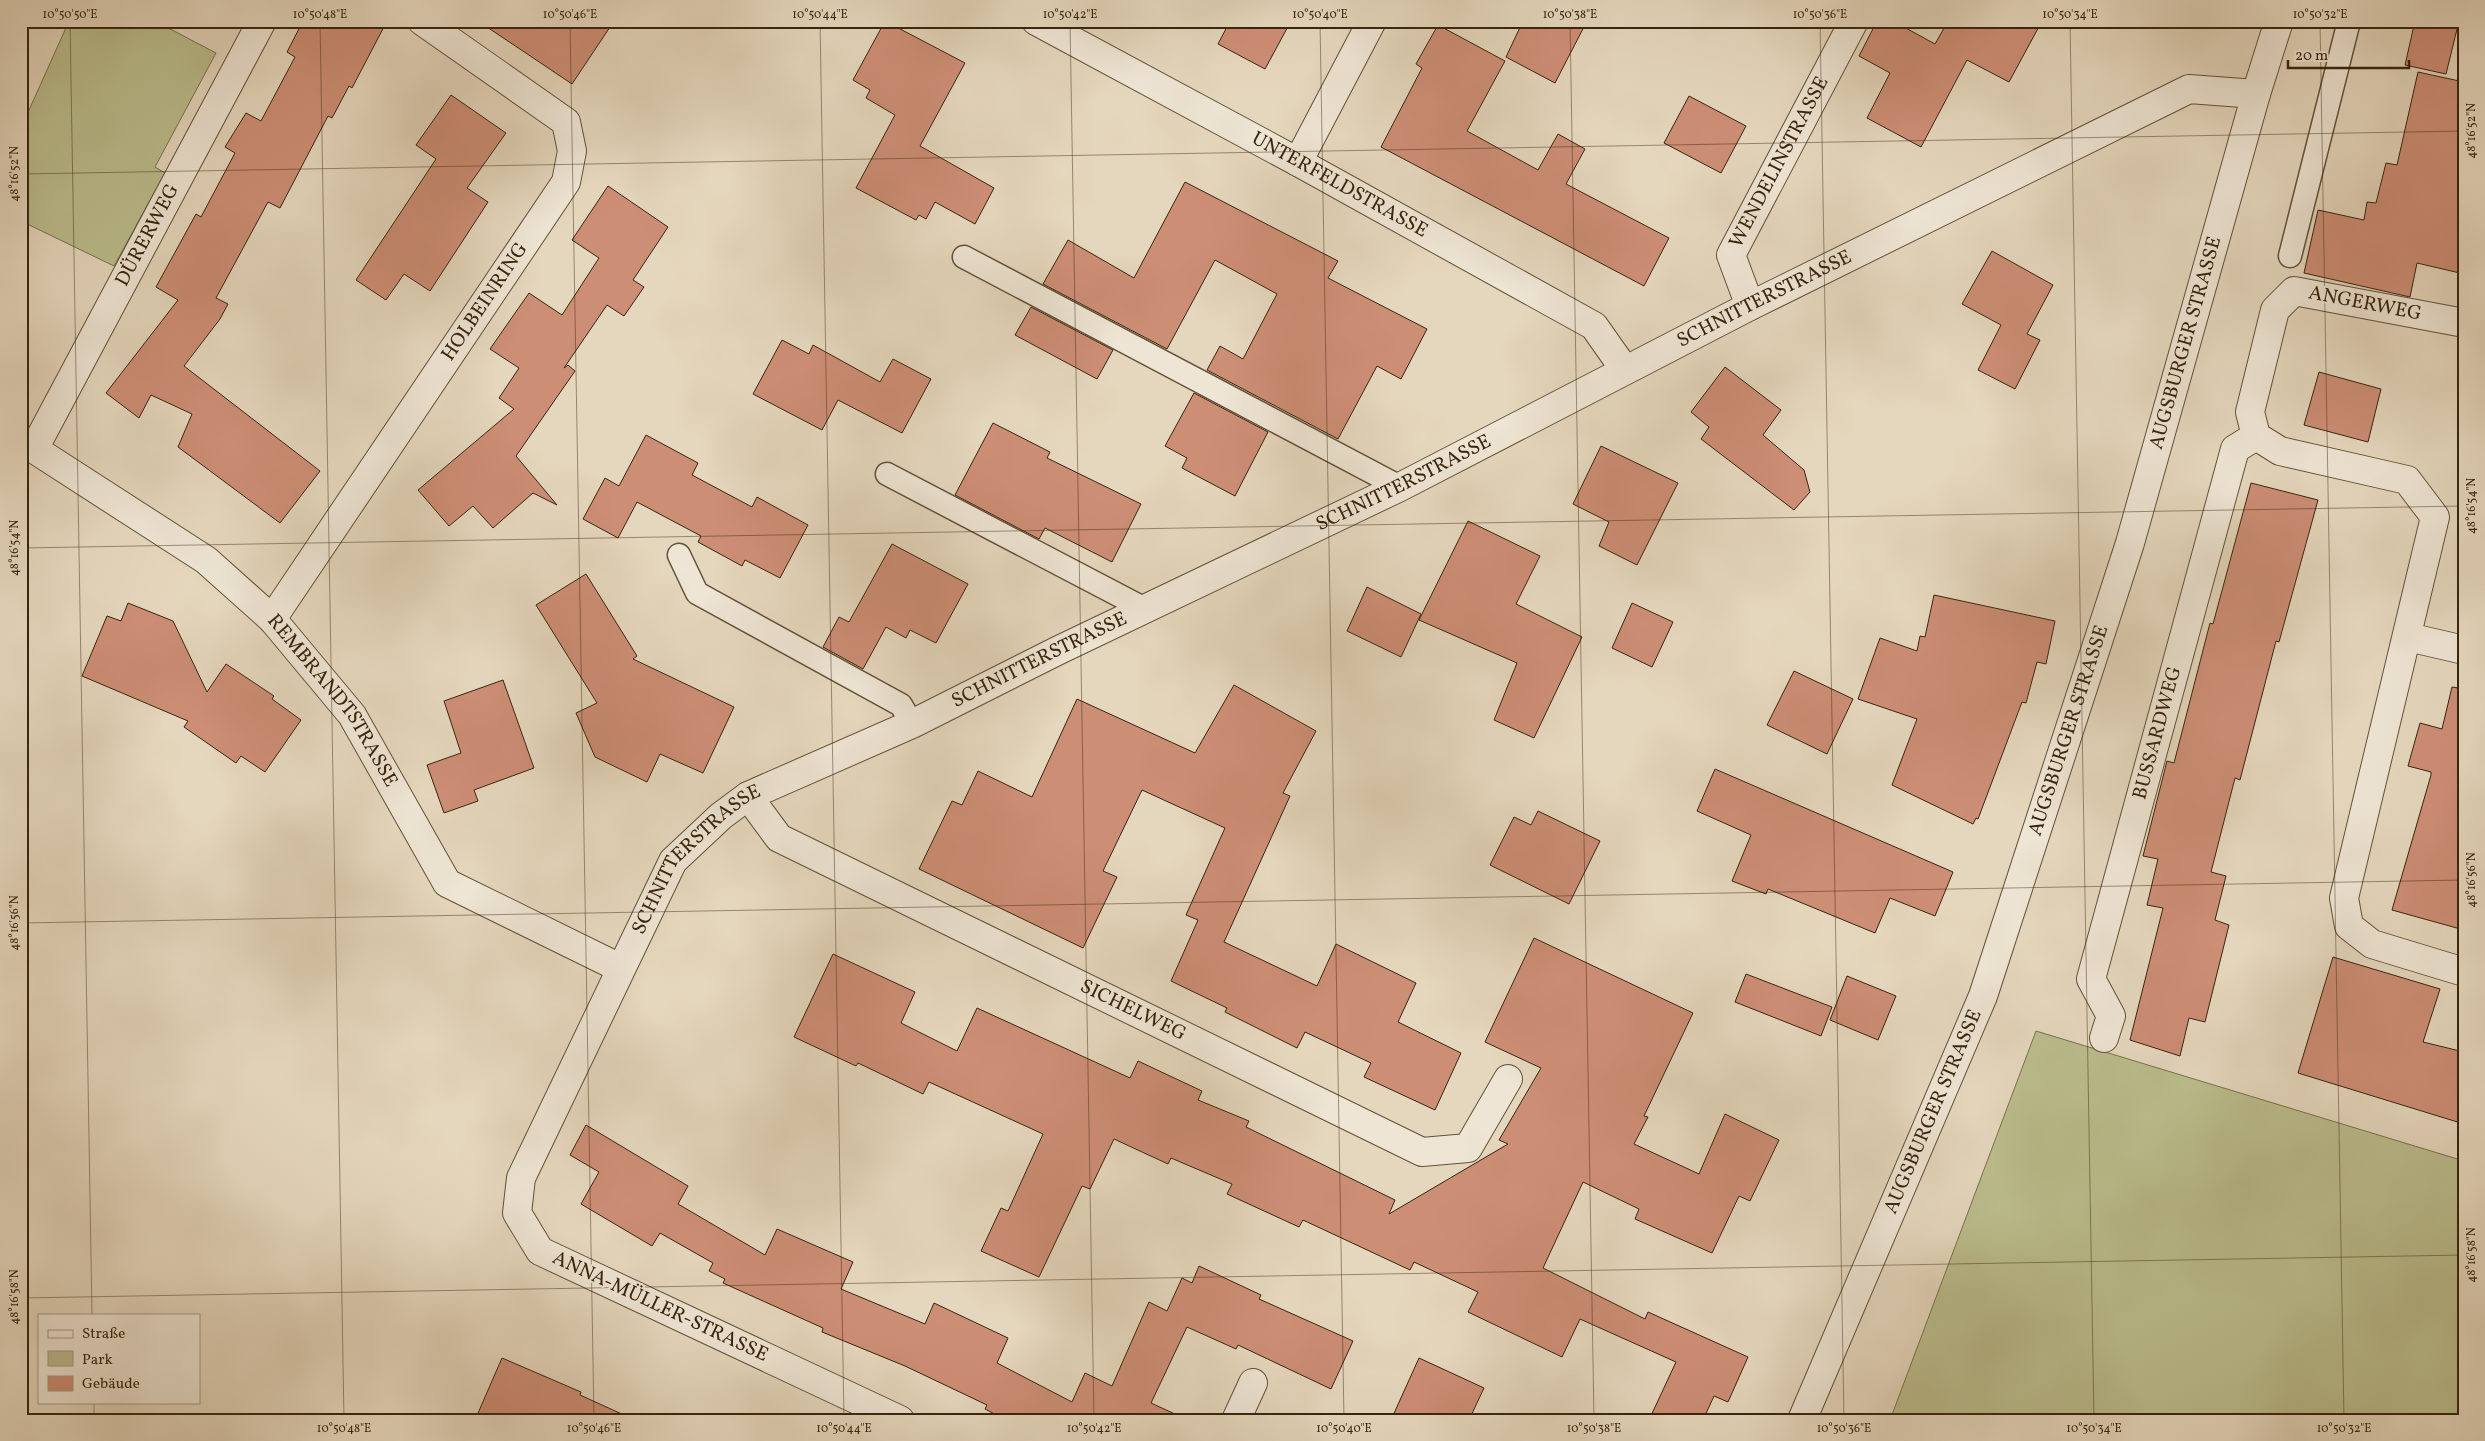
<svg xmlns="http://www.w3.org/2000/svg" width="2485" height="1441" font-family="Vollkorn,serif">
  <style>
    .green { fill: #bbbd8d; stroke: #7a704d }
    .building { fill: #cd8e76; stroke: #38240d }
    .lines { fill: none; stroke-linecap: round; stroke-linejoin: round }
    .service-casing { stroke: #635139; stroke-width: 25 }
    .minor-casing { stroke: #635139; stroke-width: 30 }
    .tertiary-casing { stroke: #635139; stroke-width: 30 }
    .service { stroke: #eee5d4; stroke-width: 22 }
    .minor { stroke: #eee5d4; stroke-width: 28 }
    .tertiary { stroke: #eee5d4; stroke-width: 28 }
    .ticks { fill: none; stroke: #38240d; stroke-width: 1; stroke-opacity: 0.45 }
    .labels { text-anchor: middle; dominant-baseline: central; stroke-width: 4; stroke-linejoin: round; paint-order: stroke }
    .street-label { font-size: 20px; fill: #38240d; stroke: #eee5d4 }
    .neatline { fill: none; stroke: #38240d; stroke-width: 2 }
    .ticks-label { font-size: 12px; text-anchor: middle; fill: #38240d }
  </style>
  <rect width="100%" height="100%" fill="#e5d7bd"/>
  <filter id="stains"><feTurbulence type="fractalNoise" baseFrequency=".004" numOctaves="4"/><feColorMatrix values="0 0 0 0 .2 0 0 0 0 .09 0 0 0 0 .02 0 0 0 .5 -.17"/></filter>
  <radialGradient id="worn" r=".72"><stop offset=".6" stop-color="#630" stop-opacity="0"/><stop offset="1" stop-color="#630" stop-opacity=".3"/></radialGradient>
  <path class="green" d="M 69,21 L 155,21 L 216,53 L 155,167 L 165,173 L 114,266 L 21,221 L 21,128 Z
    M 2036,1031 L 2464,1161 L 2464,1420 L 1890,1420 Z"/>
  <path class="building" d="M 303,21 L 387,21 L 352,88 L 349,86 L 332,118 L 328,116 L 280,208 L 268,202 L 216,298 L 228,304 L 220,319 L 184,366 L 320,471 L 280,523 L 178,447 L 192,414 L 151,395 L 139,418 L 106,393 L 178,300 L 156,287 L 196,214 L 201,217 L 235,153 L 225,147 L 246,113 L 261,121 L 295,57 L 287,52 Z
    M 478,21 L 614,21 L 572,84 Z
    M 885,21 L 965,63 L 920,146 L 994,188 L 975,224 L 935,202 L 926,219 L 919,215 L 916,220 L 856,188 L 895,115 L 866,98 L 870,90 L 853,80 Z
    M 1230,21 L 1291,21 L 1265,69 L 1218,44 Z
    M 1523,21 L 1587,21 L 1555,83 L 1506,57 Z
    M 1877,21 L 1893,21 L 1935,44 L 1948,21 L 2042,21 L 2009,82 L 1967,60 L 1921,147 L 1867,118 L 1890,73 L 1859,56 Z
    M 2415,21 L 2459,21 L 2446,74 L 2405,65 Z
    M 1438,25 L 1505,61 L 1467,131 L 1538,170 L 1558,134 L 1585,149 L 1566,184 L 1669,238 L 1644,286 L 1381,147 L 1422,68 L 1416,64 Z
    M 2418,72 L 2464,82 L 2464,274 L 2417,263 L 2410,297 L 2304,273 L 2318,210 L 2364,220 L 2367,202 L 2376,203 L 2386,163 L 2397,165 Z
    M 451,95 L 506,133 L 467,188 L 488,202 L 430,291 L 404,274 L 386,300 L 356,280 L 436,159 L 416,145 Z
    M 1689,96 L 1746,126 L 1721,173 L 1664,143 Z
    M 1185,182 L 1338,261 L 1328,278 L 1427,329 L 1401,379 L 1377,366 L 1338,439 L 1207,370 L 1220,346 L 1243,359 L 1277,294 L 1215,260 L 1167,349 L 1043,284 L 1068,240 L 1134,278 Z
    M 608,186 L 668,227 L 633,280 L 644,287 L 624,316 L 607,305 L 564,368 L 568,365 L 575,371 L 516,456 L 557,505 L 533,493 L 493,528 L 473,506 L 449,526 L 418,490 L 514,409 L 499,398 L 519,368 L 490,349 L 529,293 L 562,315 L 599,258 L 572,240 Z
    M 1992,251 L 2053,285 L 2027,334 L 2040,340 L 2015,389 L 1978,370 L 2001,325 L 1962,304 Z
    M 1031,307 L 1113,350 L 1097,379 L 1015,335 Z
    M 782,340 L 809,354 L 813,345 L 880,382 L 893,359 L 931,379 L 902,433 L 838,400 L 822,430 L 753,394 Z
    M 1725,367 L 1781,410 L 1763,435 L 1804,470 L 1810,492 L 1794,510 L 1701,439 L 1709,427 L 1691,412 Z
    M 2319,372 L 2381,389 L 2368,442 L 2304,425 Z
    M 1194,393 L 1268,432 L 1235,496 L 1182,468 L 1187,458 L 1165,446 Z
    M 993,423 L 1050,452 L 1047,458 L 1141,504 L 1112,562 L 1045,528 L 1039,539 L 955,495 Z
    M 646,435 L 698,463 L 692,475 L 752,507 L 757,497 L 808,525 L 780,578 L 745,560 L 742,566 L 698,542 L 701,536 L 637,502 L 618,538 L 583,519 L 605,478 L 619,486 Z
    M 1601,446 L 1678,483 L 1637,565 L 1599,546 L 1609,522 L 1573,504 Z
    M 2251,483 L 2318,500 L 2279,642 L 2276,641 L 2240,780 L 2235,778 L 2211,872 L 2226,876 L 2215,920 L 2229,925 L 2205,1022 L 2189,1018 L 2180,1056 L 2130,1040 L 2163,908 L 2147,905 L 2158,859 L 2143,856 L 2167,761 L 2174,763 L 2210,623 L 2213,624 Z
    M 1468,521 L 1540,556 L 1516,604 L 1582,637 L 1534,738 L 1494,720 L 1517,663 L 1419,620 Z
    M 892,544 L 968,584 L 936,643 L 910,630 L 906,638 L 886,627 L 863,669 L 823,647 L 839,617 L 849,622 Z
    M 586,574 L 637,656 L 633,659 L 734,707 L 703,773 L 660,754 L 647,782 L 595,757 L 576,713 L 597,703 L 536,605 Z
    M 1367,587 L 1421,614 L 1401,657 L 1347,631 Z
    M 1934,595 L 2055,621 L 2046,664 L 2037,662 L 2026,703 L 2022,702 L 1978,819 L 1976,818 L 1973,824 L 1892,785 L 1917,719 L 1858,699 L 1880,638 L 1917,651 L 1920,636 L 1925,637 Z
    M 128,603 L 173,621 L 207,692 L 226,664 L 274,696 L 272,699 L 301,720 L 265,772 L 241,756 L 236,763 L 184,727 L 188,721 L 82,676 L 107,616 L 121,621 Z
    M 1632,603 L 1673,622 L 1652,667 L 1612,648 Z
    M 1794,671 L 1853,699 L 1827,754 L 1767,725 Z
    M 503,680 L 534,768 L 474,790 L 478,801 L 444,813 L 427,765 L 461,753 L 444,701 Z
    M 1234,685 L 1316,731 L 1283,793 L 1290,796 L 1224,942 L 1317,986 L 1336,944 L 1416,983 L 1398,1022 L 1461,1053 L 1435,1110 L 1364,1077 L 1371,1063 L 1337,1047 L 1305,1032 L 1297,1048 L 1225,1012 L 1227,1008 L 1171,981 L 1198,920 L 1186,915 L 1225,828 L 1142,790 L 1103,871 L 1117,877 L 1083,948 L 919,869 L 952,801 L 962,805 L 978,771 L 1032,797 L 1077,699 L 1195,753 Z
    M 2452,687 L 2464,689 L 2464,930 L 2392,910 L 2431,775 L 2431,772 L 2408,766 L 2420,723 L 2442,729 Z
    M 1715,769 L 1953,872 L 1935,916 L 1890,898 L 1875,933 L 1768,889 L 1766,894 L 1732,881 L 1751,835 L 1697,811 Z
    M 1538,811 L 1600,841 L 1569,904 L 1490,865 L 1514,817 L 1531,825 Z
    M 1534,938 L 1693,1013 L 1644,1116 L 1648,1117 L 1634,1144 L 1699,1174 L 1725,1114 L 1779,1140 L 1750,1201 L 1739,1196 L 1712,1253 L 1635,1219 L 1639,1209 L 1583,1182 L 1543,1268 L 1645,1319 L 1648,1312 L 1748,1357 L 1728,1402 L 1714,1396 L 1703,1420 L 1649,1420 L 1676,1362 L 1580,1319 L 1562,1357 L 1468,1312 L 1478,1292 L 1414,1262 L 1410,1270 L 1303,1220 L 1299,1227 L 1227,1194 L 1232,1184 L 1171,1158 L 1168,1164 L 1114,1139 L 1090,1189 L 1082,1186 L 1039,1277 L 981,1251 L 1001,1208 L 1008,1211 L 1043,1134 L 929,1082 L 923,1094 L 858,1063 L 856,1066 L 794,1037 L 833,954 L 915,992 L 901,1023 L 957,1051 L 977,1008 L 1130,1078 L 1138,1061 L 1202,1091 L 1198,1100 L 1249,1121 L 1246,1127 L 1395,1200 L 1389,1214 L 1508,1144 L 1499,1140 L 1541,1068 L 1485,1042 Z
    M 2333,957 L 2440,989 L 2423,1042 L 2464,1052 L 2464,1124 L 2298,1073 Z
    M 1746,974 L 1832,1007 L 1821,1036 L 1735,1002 Z
    M 1847,976 L 1896,996 L 1878,1040 L 1830,1020 Z
    M 586,1125 L 688,1186 L 678,1204 L 765,1255 L 777,1229 L 853,1262 L 841,1289 L 925,1324 L 934,1303 L 1008,1338 L 997,1363 L 1072,1402 L 1085,1373 L 1112,1386 L 1149,1302 L 1167,1311 L 1182,1278 L 1192,1283 L 1199,1266 L 1261,1295 L 1259,1299 L 1353,1341 L 1331,1389 L 1238,1345 L 1236,1349 L 1187,1327 L 1151,1403 L 1188,1420 L 1006,1420 L 985,1409 L 987,1405 L 905,1366 L 822,1332 L 823,1328 L 723,1283 L 725,1279 L 709,1271 L 713,1263 L 660,1233 L 652,1246 L 581,1204 L 599,1172 L 570,1155 Z
    M 502,1358 L 581,1392 L 580,1395 L 635,1420 L 475,1420 Z
    M 1419,1358 L 1484,1388 L 1469,1420 L 1391,1420 Z"/>
  <g class="lines">
    <g class="service-casing">
      <path id="service" d="M 2290,256 L 2349,21
        M 964,257 L 1400,487
        M 887,474 L 1145,609
        M 679,555 L 697,593 L 901,705 L 912,724"/>
    </g>
    <g class="minor-casing">
      <g id="minor">
        <path id="s1" d="M 1036,21 L 1298,162 L 1594,326 L 1625,370"/>
        <path d="M 1298,162 L 1372,21"/>
        <path id="s2" d="M 1750,306 L 1731,255 L 1854,21"/>
        <path d="M 2464,323 L 2294,291 L 2275,310 L 2250,412 L 2256,436 L 2280,451 L 2407,480 L 2435,517 L 2344,898 L 2349,926 L 2372,944 L 2464,972"/>
        <path id="s3" d="M 21,444 L 34,449 L 206,560 L 272,619 L 352,715 L 447,883 L 620,968"/>
        <path id="s4" d="M 34,449 L 262,21"/>
        <path id="s5" d="M 272,619 L 566,182 L 572,151 L 566,122 L 422,21"/>
        <path d="M 2408,637 L 2464,650"/>
        <path id="s6" d="M 748,796 L 779,838 L 1422,1152 L 1468,1148 L 1508,1079"/>
        <path id="s7" d="M 2104,1038 L 2111,1016 L 2091,979 L 2235,449 L 2256,436"/>
        <path id="s8" d="M 900,1420 L 540,1251 L 517,1213 L 521,1178 L 673,861 L 721,816 L 748,796 L 912,724 L 1059,650 L 1400,487 L 1750,306 L 2189,89 L 2256,94"/>
        <path d="M 1236,1420 L 1253,1383"/>
      </g>
    </g>
    <g class="tertiary-casing">
      <g id="tertiary">
        <path id="s9" d="M 1802,1420 L 1983,996 L 2130,543 L 2256,94 L 2279,21"/>
      </g>
    </g>
    <use href="#service" class="service"/>
    <use href="#minor" class="minor"/>
    <use href="#tertiary" class="tertiary"/>
  </g>
  <path class="ticks" d="M 70,21 L 92,1315M 320,21 L 344,1420M 570,21 L 594,1420M 820,21 L 844,1420M 1070,21 L 1094,1420M 1320,21 L 1344,1420M 1570,21 L 1594,1420M 1820,21 L 1844,1420M 2070,21 L 2094,1420M 2320,21 L 2344,1420M 21,174 L 2464,131M 21,548 L 2464,506M 21,923 L 2464,880M 21,1298 L 2464,1255M 94,1402 L 94,1420"/>
  <g class="labels">
    <g class="street-label">
      <text stroke="none"><textPath href="#s2" startOffset="159">WENDELINSTRASSE</textPath></text>
      <text stroke="none"><textPath href="#s1" startOffset="345">UNTERFELDSTRASSE</textPath></text>
      <text stroke="none"><textPath href="#s4" startOffset="242">DÜRERWEG</textPath></text>
      <text stroke="none"><textPath href="#s8" startOffset="2060">SCHNITTERSTRASSE</textPath></text>
      <text stroke="none"><textPath href="#s5" startOffset="382">HOLBEINRING</textPath></text>
      <text transform="translate(2365 304) rotate(11)">ANGERWEG</text>
      <text stroke="none"><textPath href="#s9" startOffset="1145">AUGSBURGER STRASSE</textPath></text>
      <text stroke="none"><textPath href="#s8" startOffset="1655">SCHNITTERSTRASSE</textPath></text>
      <text stroke="none"><textPath href="#s8" startOffset="1250">SCHNITTERSTRASSE</textPath></text>
      <text stroke="none"><textPath href="#s3" startOffset="409">REMBRANDTSTRASSE</textPath></text>
      <text stroke="none"><textPath href="#s9" startOffset="740">AUGSBURGER STRASSE</textPath></text>
      <text stroke="none"><textPath href="#s7" startOffset="320">BUSSARDWEG</textPath></text>
      <text stroke="none"><textPath href="#s8" startOffset="845">SCHNITTERSTRASSE</textPath></text>
      <text stroke="none"><textPath href="#s6" startOffset="446">SICHELWEG</textPath></text>
      <text stroke="none"><textPath href="#s9" startOffset="335">AUGSBURGER STRASSE</textPath></text>
      <text transform="translate(660 1307) rotate(25)">ANNA-MÜLLER-STRASSE</text>
    </g>
  </g>
  <rect width="2485" height="1441" fill="none" stroke="#e5d7bd" stroke-width="55"/>
  <rect x="38" y="1314" width="162" height="90" fill="#eee5d4" stroke="#a59884"/>
  <rect x="48" y="1330" width="25" height="8" fill="#eee5d4" stroke="#a59884"/>
  <text x="82" y="1338" font-size="15" fill="#38240d">Straße</text>
  <rect x="48" y="1351" width="25" height="15" fill="#bbbd8d" stroke="#a59884"/>
  <text x="82" y="1364" font-size="15" fill="#38240d">Park</text>
  <rect x="48" y="1376" width="25" height="15" fill="#cd8e76" stroke="#a59884"/>
  <text x="82" y="1388" font-size="15" fill="#38240d">Gebäude</text>
  <path d="M2288 60v8h121v-8" fill="none" stroke="#38240d" stroke-width="2.5"/>
  <text x="2295" y="60" font-size="15" fill="#38240d" stroke="#eee5d4" stroke-width="4" paint-order="stroke">20 m</text>
  <rect x="28" y="28" width="2430" height="1386" class="neatline"/>
  <g class="ticks-label">
    <text x="70" y="18">10°50'50"E</text>
    <text x="320" y="18">10°50'48"E</text>
    <text x="570" y="18">10°50'46"E</text>
    <text x="820" y="18">10°50'44"E</text>
    <text x="1070" y="18">10°50'42"E</text>
    <text x="1320" y="18">10°50'40"E</text>
    <text x="1570" y="18">10°50'38"E</text>
    <text x="1820" y="18">10°50'36"E</text>
    <text x="2070" y="18">10°50'34"E</text>
    <text x="2320" y="18">10°50'32"E</text>
    <text transform="translate(2471 131) rotate(-90)" y="4">48°16'52"N</text>
    <text transform="translate(14 174) rotate(-90)" y="4">48°16'52"N</text>
    <text transform="translate(2471 506) rotate(-90)" y="4">48°16'54"N</text>
    <text transform="translate(14 548) rotate(-90)" y="4">48°16'54"N</text>
    <text transform="translate(2471 880) rotate(-90)" y="4">48°16'56"N</text>
    <text transform="translate(14 923) rotate(-90)" y="4">48°16'56"N</text>
    <text transform="translate(2471 1255) rotate(-90)" y="4">48°16'58"N</text>
    <text transform="translate(14 1297) rotate(-90)" y="4">48°16'58"N</text>
    <text x="344" y="1432">10°50'48"E</text>
    <text x="594" y="1432">10°50'46"E</text>
    <text x="844" y="1432">10°50'44"E</text>
    <text x="1094" y="1432">10°50'42"E</text>
    <text x="1344" y="1432">10°50'40"E</text>
    <text x="1594" y="1432">10°50'38"E</text>
    <text x="1844" y="1432">10°50'36"E</text>
    <text x="2094" y="1432">10°50'34"E</text>
    <text x="2344" y="1432">10°50'32"E</text>
  </g>
  <rect width="100%" height="100%" filter="url(#stains)"/>
  <rect width="100%" height="100%" fill="url(#worn)"/>
</svg>
